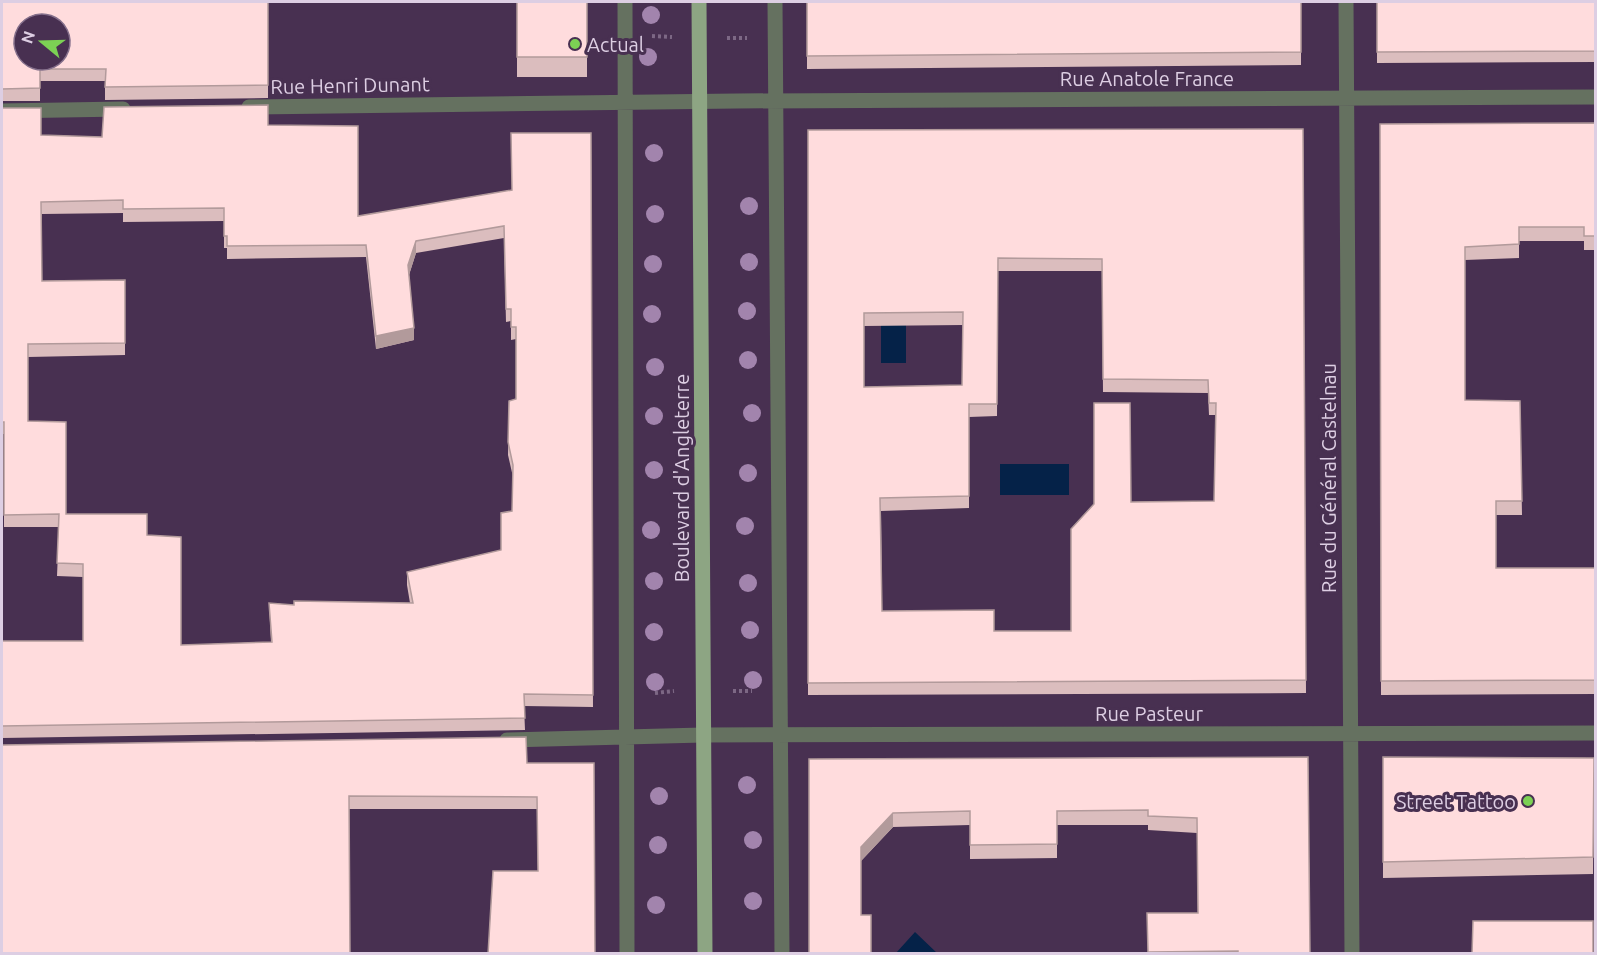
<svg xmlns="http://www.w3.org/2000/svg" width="1597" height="955" font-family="Ubuntu,sans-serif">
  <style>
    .water { fill: #052248 }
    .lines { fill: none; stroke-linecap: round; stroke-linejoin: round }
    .path { stroke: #7d6885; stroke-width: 4; stroke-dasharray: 3 3; stroke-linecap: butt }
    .minor { stroke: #657160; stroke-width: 15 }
    .major { stroke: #8da583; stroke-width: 15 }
    .tree { fill: #a284ad }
    .wall { fill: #dbbdbe; fill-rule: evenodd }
    .shaded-wall { fill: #b29a9b }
    .building { fill: #ffdcdd; stroke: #b29a9b; stroke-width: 1.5; fill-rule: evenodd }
    .poi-dot { fill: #7cd154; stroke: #483051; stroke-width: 2 }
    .labels { text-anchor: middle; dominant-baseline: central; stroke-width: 6; stroke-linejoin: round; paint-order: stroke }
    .poi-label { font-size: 20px; fill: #ddcee3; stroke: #483051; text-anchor: start }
    .street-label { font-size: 20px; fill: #ddcee3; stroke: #483051 }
  </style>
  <rect width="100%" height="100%" fill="#483051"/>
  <path class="water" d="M 906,316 L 906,363 L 881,363 L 881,317 Z
    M 1000,464 L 1069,464 L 1069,495 L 1000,495 Z
    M 915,932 L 937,953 L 896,953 Z"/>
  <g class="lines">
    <path class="path" d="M 652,36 L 672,37
      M 727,38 L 747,38
      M 733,691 L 752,691
      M 655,693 L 674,691"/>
    <path class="minor" d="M 625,2 L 627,954
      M 775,2 L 782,954
      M 1346,2 L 1352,954
      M 249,107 L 737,101 L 1596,97
      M 2,111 L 123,109
      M 507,740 L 703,735 L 1596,733"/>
    <path class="major" d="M 699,2 L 705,954"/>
  </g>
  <g class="tree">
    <circle cx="651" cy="15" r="9"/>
    <circle cx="648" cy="57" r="9"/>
    <circle cx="654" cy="153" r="9"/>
    <circle cx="749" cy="206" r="9"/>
    <circle cx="655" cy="214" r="9"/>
    <circle cx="749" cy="262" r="9"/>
    <circle cx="653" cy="264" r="9"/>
    <circle cx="747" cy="311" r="9"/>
    <circle cx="652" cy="314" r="9"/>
    <circle cx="748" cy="360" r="9"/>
    <circle cx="655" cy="367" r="9"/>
    <circle cx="752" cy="413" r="9"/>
    <circle cx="654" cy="416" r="9"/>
    <circle cx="654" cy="470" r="9"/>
    <circle cx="748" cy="473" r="9"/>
    <circle cx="745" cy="526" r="9"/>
    <circle cx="651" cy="530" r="9"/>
    <circle cx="654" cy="581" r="9"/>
    <circle cx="748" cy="583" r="9"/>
    <circle cx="750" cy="630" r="9"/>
    <circle cx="654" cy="632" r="9"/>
    <circle cx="753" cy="680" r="9"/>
    <circle cx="655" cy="682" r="9"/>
    <circle cx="747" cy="785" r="9"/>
    <circle cx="659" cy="796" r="9"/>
    <circle cx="753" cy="840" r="9"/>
    <circle cx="658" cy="845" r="9"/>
    <circle cx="753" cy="901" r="9"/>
    <circle cx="656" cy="905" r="9"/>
  </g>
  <path class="wall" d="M 2,2 L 268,2 L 268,98 L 105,100 L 105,81 L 40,81 L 40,101 L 2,101 Z
    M 517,2 L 587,2 L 587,77 L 517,77 Z
    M 807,2 L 1301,2 L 1301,65 L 807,69 Z
    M 1377,2 L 1596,2 L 1596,62 L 1377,63 Z
    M 2,108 L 41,135 L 102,137 L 268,125 L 358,216 L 512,190 L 591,133 L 593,707 L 524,706 L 525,730 L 2,738 L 2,641 L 83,641 L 83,577 L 57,576 L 59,527 L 4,527 L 4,434 L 2,434 ZM 123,213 L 123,222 L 224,221 L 224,248 L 227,248 L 227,259 L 366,257 L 376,349 L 414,340 L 409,275 L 416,253 L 504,238 L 506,322 L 511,321 L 511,340 L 516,339 L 516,399 L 509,401 L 508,455 L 513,477 L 512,511 L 501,550 L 407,572 L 407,585 L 410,603 L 294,605 L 269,603 L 271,642 L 181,645 L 147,535 L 66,514 L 28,421 L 28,357 L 125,355 L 125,280 L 42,281 L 42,214 Z
    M 1596,123 L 1596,250 L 1584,250 L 1584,241 L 1519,241 L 1519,258 L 1465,260 L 1465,400 L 1520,401 L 1522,515 L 1496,515 L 1496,568 L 1596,568 L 1596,694 L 1381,695 L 1380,124 Z
    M 1303,129 L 1306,693 L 808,695 L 808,130 ZM 998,271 L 1102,271 L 1103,392 L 1208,393 L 1209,415 L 1216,415 L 1214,501 L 1131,502 L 1071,631 L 994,631 L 882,611 L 881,511 L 969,508 L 969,417 L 997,416 ZM 963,325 L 962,385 L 864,387 L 864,326 Z
    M 2,745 L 527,763 L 595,954 L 538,871 L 537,809 L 349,809 Z
    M 1308,757 L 1310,954 L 1148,954 L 1147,913 L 1198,913 L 1197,833 L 1148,830 L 1148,825 L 1057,825 L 1057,858 L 970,859 L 970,825 L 893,827 L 861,861 L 861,915 L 871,954 L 809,759 Z
    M 1383,757 L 1594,758 L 1593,874 L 1383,878 Z"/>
  <path class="shaded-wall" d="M 416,241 L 416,253 L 408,278 L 408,265 Z
    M 414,328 L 414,340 L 376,349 L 376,336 Z
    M 893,813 L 893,827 L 861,861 L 861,847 Z"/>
  <path class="building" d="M 2,2 L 268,2 L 268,85 L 105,87 L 106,69 L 40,69 L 40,88 L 2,89 ZM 24,24 L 60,24 L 60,60 L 24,60 Z
    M 517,2 L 587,2 L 587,57 L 517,57 Z
    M 807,2 L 1301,2 L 1301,52 L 807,56 Z
    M 1377,2 L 1596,2 L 1596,51 L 1377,52 Z
    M 268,105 L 268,125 L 358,126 L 358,216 L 512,190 L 511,133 L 591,133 L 593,695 L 524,694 L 525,718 L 2,726 L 2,641 L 83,641 L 83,564 L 57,563 L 59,514 L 4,515 L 4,422 L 2,422 L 2,108 L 41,108 L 41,135 L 102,137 L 104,107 ZM 123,200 L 123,209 L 224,208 L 224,236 L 227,236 L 227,246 L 366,245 L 376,336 L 414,328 L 408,265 L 416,241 L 504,226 L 506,309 L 511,309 L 511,327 L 516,327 L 516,399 L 509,401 L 508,442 L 513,465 L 512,511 L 501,513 L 501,550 L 407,572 L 413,603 L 294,601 L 294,605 L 269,603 L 272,642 L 181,645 L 181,537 L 147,535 L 147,514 L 66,514 L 66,422 L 28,421 L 28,344 L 125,343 L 125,280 L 42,281 L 41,202 Z
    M 1596,123 L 1596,236 L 1584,236 L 1584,227 L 1519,227 L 1519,244 L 1465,247 L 1465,400 L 1520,401 L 1522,501 L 1496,501 L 1496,568 L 1596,568 L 1596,680 L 1381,681 L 1380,124 Z
    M 1303,129 L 1306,680 L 808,683 L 808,130 ZM 998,258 L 1102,259 L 1103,379 L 1208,380 L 1209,403 L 1216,403 L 1214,501 L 1131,502 L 1130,403 L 1094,403 L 1094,504 L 1071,529 L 1071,631 L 994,631 L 994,610 L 882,611 L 880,498 L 969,496 L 969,404 L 997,404 ZM 963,312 L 962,385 L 864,387 L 864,313 Z
    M 526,737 L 527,763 L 594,763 L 595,954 L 488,954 L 493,871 L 538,871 L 537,797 L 349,796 L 350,954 L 2,954 L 2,745 Z
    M 1308,757 L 1310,954 L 1238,954 L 1238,951 L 1148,952 L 1147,913 L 1198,913 L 1197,818 L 1148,816 L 1148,810 L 1057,811 L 1057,844 L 970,845 L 970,811 L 893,813 L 861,847 L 861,915 L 871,915 L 871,954 L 809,954 L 809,759 Z
    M 1383,757 L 1594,758 L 1593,857 L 1383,862 Z
    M 1473,921 L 1593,921 L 1593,954 L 1472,954 Z"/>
  <g class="poi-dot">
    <circle cx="575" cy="44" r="6"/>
    <circle cx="1528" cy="801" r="6"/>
  </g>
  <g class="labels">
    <g class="poi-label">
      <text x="587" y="44">Actual</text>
      <text x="1516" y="801" text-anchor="end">Street Tattoo</text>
    </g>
    <g class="street-label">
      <text x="1147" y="78">Rue Anatole France</text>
      <text transform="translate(350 85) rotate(-1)">Rue Henri Dunant</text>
      <text transform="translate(681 478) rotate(-90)">Boulevard d'Angleterre</text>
      <text transform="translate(1328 478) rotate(-90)">Rue du Général Castelnau</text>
      <text x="1149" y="713">Rue Pasteur</text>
    </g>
  </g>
  <rect width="1597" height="955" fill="none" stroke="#ddcee3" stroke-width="6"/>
  <g transform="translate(42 42) rotate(289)"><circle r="28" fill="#483051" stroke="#846f8b" stroke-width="1.5"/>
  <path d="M0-4.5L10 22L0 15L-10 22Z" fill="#7cd154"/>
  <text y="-9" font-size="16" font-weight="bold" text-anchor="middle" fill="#ddcee3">N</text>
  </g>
</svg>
